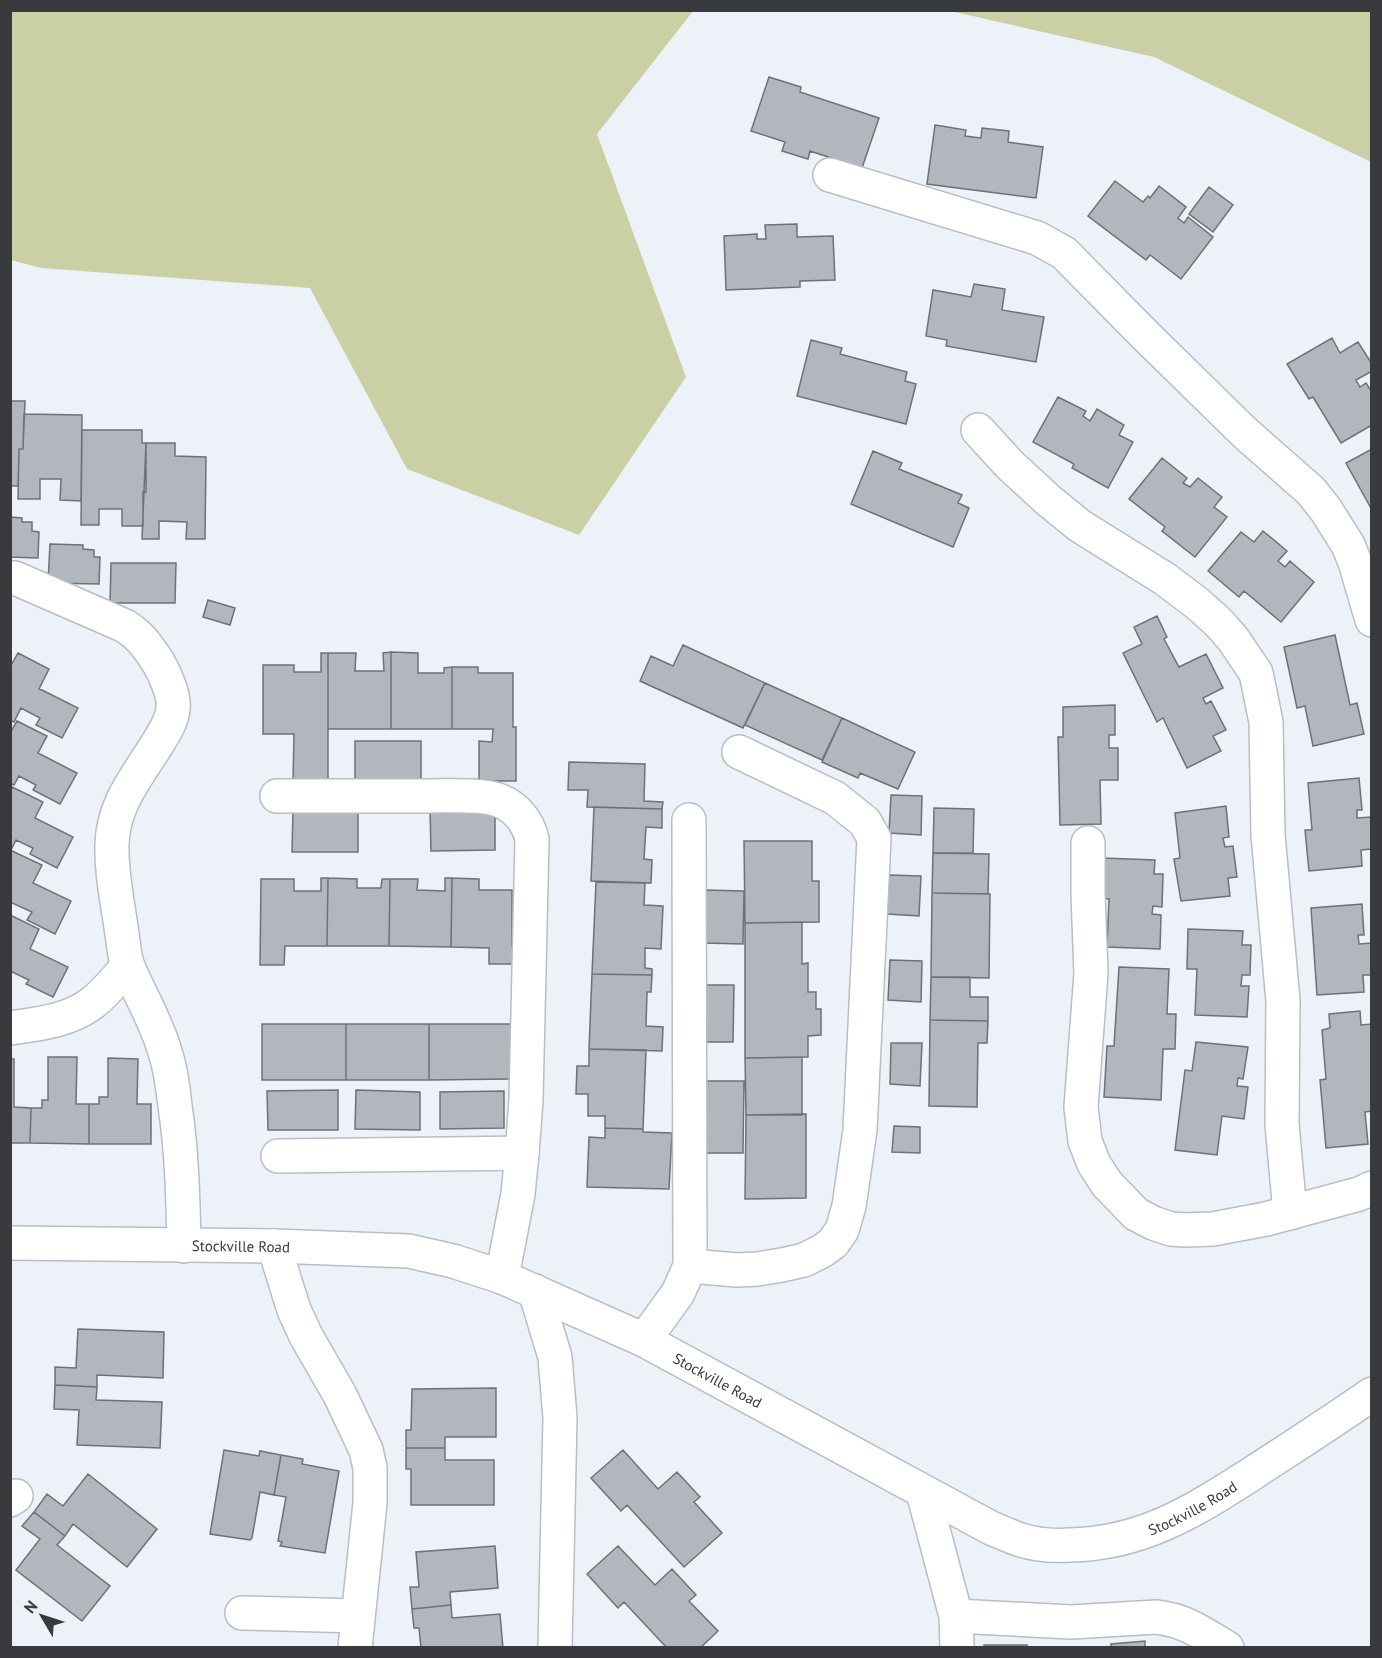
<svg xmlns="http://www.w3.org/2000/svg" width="1382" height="1658" font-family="'PT Sans',sans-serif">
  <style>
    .green { fill: #cacfa4 }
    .building { fill: #b2b6bd; stroke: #6d7178; stroke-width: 1.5 }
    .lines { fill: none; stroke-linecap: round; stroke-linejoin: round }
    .minor-casing { stroke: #b9bdc4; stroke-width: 36 }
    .minor { stroke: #fff; stroke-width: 33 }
    .labels { text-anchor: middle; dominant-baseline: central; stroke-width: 4.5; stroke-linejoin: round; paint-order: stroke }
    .street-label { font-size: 15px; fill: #383a3d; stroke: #edf2f9 }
  </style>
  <rect width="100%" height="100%" fill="#edf2f9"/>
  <path class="green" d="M 10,11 L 693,11 L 597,134 L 686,377 L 579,535 L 407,469 L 310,288 L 41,268 L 11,260 Z
    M 950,11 L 1371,11 L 1371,162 L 1154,57 Z"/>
  <path class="building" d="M 769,77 L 801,87 L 800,92 L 879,118 L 862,168 L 810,151 L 808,159 L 782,151 L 785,142 L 751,131 Z
    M 935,125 L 966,130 L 965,136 L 981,138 L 982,128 L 1009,131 L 1008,142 L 1043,147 L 1036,198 L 927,184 Z
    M 1115,181 L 1143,202 L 1148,196 L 1150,198 L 1159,186 L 1186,207 L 1178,218 L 1184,223 L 1188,217 L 1213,237 L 1181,279 L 1150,255 L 1146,260 L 1088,216 Z
    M 1209,187 L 1233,205 L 1213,232 L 1189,214 Z
    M 797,224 L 797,237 L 833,236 L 835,280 L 800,281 L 800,287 L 726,290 L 724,236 L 757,234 L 757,239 L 766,239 L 765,225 Z
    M 974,284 L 1005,289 L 1002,310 L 1044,317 L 1036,362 L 946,346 L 947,340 L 926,336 L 933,290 L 971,297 Z
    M 1332,338 L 1340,353 L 1358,342 L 1372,364 L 1372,371 L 1356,380 L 1360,387 L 1366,383 L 1372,392 L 1372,425 L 1341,443 L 1313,397 L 1309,399 L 1287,364 Z
    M 811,340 L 842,348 L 840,354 L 907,372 L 905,381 L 916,384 L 906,424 L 797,396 Z
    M 1058,397 L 1086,411 L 1083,416 L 1090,421 L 1097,409 L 1124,425 L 1119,435 L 1133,442 L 1108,488 L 1072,468 L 1074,464 L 1033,442 Z
    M 10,401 L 25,401 L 23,449 L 19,449 L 18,486 L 10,486 Z
    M 24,414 L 82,415 L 81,501 L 60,500 L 61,479 L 40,479 L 40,499 L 18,499 L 19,449 L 23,449 Z
    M 82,430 L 142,430 L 142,443 L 146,443 L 146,492 L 143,492 L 143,526 L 122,526 L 122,509 L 99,509 L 99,525 L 81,525 Z
    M 146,443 L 175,443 L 175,456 L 206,457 L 205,539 L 186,539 L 187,522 L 159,521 L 159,539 L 142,539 Z
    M 1372,449 L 1372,510 L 1346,463 Z
    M 873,451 L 902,463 L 899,469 L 962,495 L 958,503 L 969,508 L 953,547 L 851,504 Z
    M 1162,458 L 1187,478 L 1183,483 L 1190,487 L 1198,478 L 1222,497 L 1214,507 L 1227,517 L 1195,557 L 1162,531 L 1165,527 L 1129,499 Z
    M 10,517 L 22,518 L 22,522 L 32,522 L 32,531 L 39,532 L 38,558 L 10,557 Z
    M 1263,531 L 1287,551 L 1278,561 L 1285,567 L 1290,561 L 1314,582 L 1281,622 L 1244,591 L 1239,597 L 1208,571 L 1241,532 L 1254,542 Z
    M 50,544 L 83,545 L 83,549 L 94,550 L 94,557 L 100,557 L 99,584 L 48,583 Z
    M 111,563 L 176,563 L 175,603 L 110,603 Z
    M 208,600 L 235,608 L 230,625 L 203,617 Z
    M 1157,616 L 1167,637 L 1164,639 L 1179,667 L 1206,654 L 1223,688 L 1203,698 L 1206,704 L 1211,701 L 1226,730 L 1213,736 L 1221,751 L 1187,768 L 1163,718 L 1157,722 L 1123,653 L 1142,644 L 1134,627 Z
    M 1335,635 L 1350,705 L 1357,703 L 1364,734 L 1313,746 L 1305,706 L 1297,708 L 1284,647 Z
    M 683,645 L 765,683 L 743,728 L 640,681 L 651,656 L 673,666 Z
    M 391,652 L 418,653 L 418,673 L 444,673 L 444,668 L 452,667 L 452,729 L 391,729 Z
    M 391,652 L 391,729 L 328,729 L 328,653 L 356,653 L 355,671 L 384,671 L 383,653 Z
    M 18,653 L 49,669 L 39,689 L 42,690 L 78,708 L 62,738 L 36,725 L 40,718 L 21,708 L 14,722 L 10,720 L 10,667 Z
    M 321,653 L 328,653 L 328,780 L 293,781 L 294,734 L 263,734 L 263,665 L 294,665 L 294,672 L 321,672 Z
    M 452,667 L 478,667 L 478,673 L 513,673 L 513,727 L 516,727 L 516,781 L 479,781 L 479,741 L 492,742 L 493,729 L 452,729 Z
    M 765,683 L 842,718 L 822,760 L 745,725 Z
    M 1115,705 L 1115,735 L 1109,735 L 1109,748 L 1118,748 L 1118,780 L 1100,780 L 1101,824 L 1060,825 L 1058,737 L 1063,737 L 1063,707 Z
    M 842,718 L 915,752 L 898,789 L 860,773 L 858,778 L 822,762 Z
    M 17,721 L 47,736 L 38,753 L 77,773 L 60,804 L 33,790 L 36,785 L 19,776 L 14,785 L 10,783 L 10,733 Z
    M 355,741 L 421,741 L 421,782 L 355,783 Z
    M 569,762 L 645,764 L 644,801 L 663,802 L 662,809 L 587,807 L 588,790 L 568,790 Z
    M 1359,778 L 1362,810 L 1357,810 L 1357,818 L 1371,817 L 1372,849 L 1361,850 L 1362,866 L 1309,871 L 1305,830 L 1312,830 L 1308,783 Z
    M 12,787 L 43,802 L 35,818 L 73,837 L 57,868 L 30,854 L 33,848 L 16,840 L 12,848 L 10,847 L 10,790 Z
    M 891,795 L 922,796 L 921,835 L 889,833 Z
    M 1226,806 L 1229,837 L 1223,838 L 1225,847 L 1233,846 L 1237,877 L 1228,878 L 1230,896 L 1181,901 L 1174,859 L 1180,858 L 1175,813 Z
    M 594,807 L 662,809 L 662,828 L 646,827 L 644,859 L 652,860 L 651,883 L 591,881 Z
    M 934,808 L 974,809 L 973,853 L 933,853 Z
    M 293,809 L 358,809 L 358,852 L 292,852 Z
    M 430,809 L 495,809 L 495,850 L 431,851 Z
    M 744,841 L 812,841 L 812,881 L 819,881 L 819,922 L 745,923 Z
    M 10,850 L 42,865 L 33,883 L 71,901 L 55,934 L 27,920 L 32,912 L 10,902 Z
    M 933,853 L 989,854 L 988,894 L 932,893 Z
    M 1102,858 L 1155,860 L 1154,874 L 1163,874 L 1162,907 L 1153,906 L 1152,914 L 1161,915 L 1160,949 L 1107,947 L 1109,899 L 1100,898 Z
    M 889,875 L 921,876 L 919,916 L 887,914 Z
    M 321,878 L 328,878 L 327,946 L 285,946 L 284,965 L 260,965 L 261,879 L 294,879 L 294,891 L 321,891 Z
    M 328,878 L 357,879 L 357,888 L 381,888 L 382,879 L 390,879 L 389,946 L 327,946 Z
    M 445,878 L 452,878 L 451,947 L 389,946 L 390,879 L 418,879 L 417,890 L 445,891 Z
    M 452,878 L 479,879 L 479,890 L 512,890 L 512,946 L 516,945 L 515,964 L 489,964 L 489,948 L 451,947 Z
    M 596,882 L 645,883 L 644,905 L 663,906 L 661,949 L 645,948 L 645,968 L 652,969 L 652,975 L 592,974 Z
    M 705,890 L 744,891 L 743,944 L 704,943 Z
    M 932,893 L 990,894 L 989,978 L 931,977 Z
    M 1362,904 L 1364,935 L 1358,935 L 1359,944 L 1372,943 L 1372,975 L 1363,975 L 1364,992 L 1317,995 L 1311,908 Z
    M 10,915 L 39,929 L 30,949 L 68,967 L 53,997 L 26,984 L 29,980 L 10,971 Z
    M 802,922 L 802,964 L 808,963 L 808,992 L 816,992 L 816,1009 L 821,1009 L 821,1035 L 808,1036 L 808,1057 L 745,1058 L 745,923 Z
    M 1188,929 L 1243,931 L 1242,945 L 1251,945 L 1250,975 L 1242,975 L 1241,986 L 1249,986 L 1247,1017 L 1195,1015 L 1197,969 L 1187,969 Z
    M 890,960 L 922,961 L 921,1002 L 888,1000 Z
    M 1119,967 L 1169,969 L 1167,1014 L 1176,1014 L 1175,1049 L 1163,1049 L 1161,1100 L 1104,1097 L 1107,1046 L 1114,1046 Z
    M 592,974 L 652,975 L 651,992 L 647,992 L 646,1026 L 663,1027 L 662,1051 L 589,1049 Z
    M 931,977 L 970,977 L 970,997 L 988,997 L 988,1021 L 930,1020 Z
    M 705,985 L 734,985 L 733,1042 L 705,1042 Z
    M 1360,1011 L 1361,1025 L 1372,1024 L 1372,1111 L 1365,1112 L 1368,1144 L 1326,1148 L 1320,1080 L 1326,1079 L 1322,1030 L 1330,1028 L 1329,1014 Z
    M 930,1020 L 988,1021 L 987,1043 L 978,1043 L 977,1107 L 929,1106 Z
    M 262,1024 L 346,1024 L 346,1080 L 262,1080 Z
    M 346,1024 L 429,1024 L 429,1080 L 346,1080 Z
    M 429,1024 L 513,1024 L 512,1079 L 429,1080 Z
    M 1196,1042 L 1248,1047 L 1243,1079 L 1238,1078 L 1237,1086 L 1248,1087 L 1244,1119 L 1222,1116 L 1217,1155 L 1175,1150 L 1185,1070 L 1192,1071 Z
    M 891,1043 L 922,1043 L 920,1086 L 890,1084 Z
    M 589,1049 L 646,1050 L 643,1129 L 605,1128 L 605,1116 L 588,1116 L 588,1094 L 576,1094 L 577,1066 L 589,1066 Z
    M 48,1057 L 77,1057 L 76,1104 L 89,1104 L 89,1144 L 30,1143 L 31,1108 L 42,1108 L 42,1100 L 48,1100 Z
    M 802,1057 L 802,1115 L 746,1115 L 745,1058 Z
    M 108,1058 L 138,1059 L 137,1104 L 151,1104 L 151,1144 L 89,1144 L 89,1104 L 99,1104 L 99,1097 L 108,1097 Z
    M 10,1059 L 14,1059 L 14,1107 L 31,1108 L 30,1143 L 10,1143 Z
    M 706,1081 L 744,1081 L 743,1153 L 705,1153 Z
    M 338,1090 L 338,1130 L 268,1130 L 267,1091 Z
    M 356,1090 L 420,1092 L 420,1130 L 355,1129 Z
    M 504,1091 L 504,1128 L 440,1129 L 440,1092 Z
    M 806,1114 L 806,1198 L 745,1199 L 746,1115 Z
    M 894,1126 L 920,1127 L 920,1153 L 892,1152 Z
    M 605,1128 L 643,1129 L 643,1132 L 672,1133 L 669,1189 L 587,1187 L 589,1137 L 605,1138 Z
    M 78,1329 L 164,1332 L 163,1378 L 97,1375 L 97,1387 L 55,1385 L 55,1367 L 76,1368 Z
    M 55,1385 L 97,1387 L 96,1400 L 162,1402 L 160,1448 L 77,1445 L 79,1410 L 54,1409 Z
    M 496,1388 L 496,1437 L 445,1437 L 445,1448 L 406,1448 L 406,1430 L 411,1430 L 412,1389 Z
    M 406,1448 L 445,1448 L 445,1460 L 494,1460 L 494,1505 L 411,1505 L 411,1469 L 406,1469 Z
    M 224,1450 L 259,1456 L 260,1451 L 281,1455 L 274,1495 L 260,1492 L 252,1538 L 250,1540 L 210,1534 Z
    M 623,1450 L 658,1489 L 677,1472 L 700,1497 L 694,1502 L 722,1533 L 684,1567 L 627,1505 L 621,1511 L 591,1478 Z
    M 281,1455 L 303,1459 L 302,1464 L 339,1471 L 325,1553 L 280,1546 L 282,1542 L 278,1541 L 286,1497 L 274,1495 Z
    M 88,1474 L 157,1529 L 127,1567 L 73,1524 L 65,1536 L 34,1512 L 47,1494 L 63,1506 Z
    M 34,1512 L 65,1536 L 57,1545 L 110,1586 L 82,1621 L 16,1570 L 40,1539 L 22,1526 Z
    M 495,1546 L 498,1588 L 450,1592 L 451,1605 L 412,1609 L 410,1587 L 419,1587 L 416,1552 Z
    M 618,1546 L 655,1585 L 672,1569 L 696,1595 L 689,1601 L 718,1631 L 700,1648 L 667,1648 L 624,1602 L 618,1608 L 587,1574 Z
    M 451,1605 L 452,1618 L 500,1614 L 503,1648 L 421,1648 L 419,1628 L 414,1628 L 412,1609 Z
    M 1145,1641 L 1145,1648 L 1111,1648 L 1111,1644 Z
    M 984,1645 L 1027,1645 L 1027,1648 L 984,1648 Z"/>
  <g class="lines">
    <g class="minor-casing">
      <g id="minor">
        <path d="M 830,175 L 1037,238 L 1064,253 L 1069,258 L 1146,336 L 1244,432 L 1311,491 L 1326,510 L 1348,545 L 1355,562 L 1372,620"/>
        <path d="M 978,430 L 1010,465 L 1048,500 L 1080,526 L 1165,579 L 1198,604 L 1219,623 L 1233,639 L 1256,673 L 1266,722 L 1268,835 L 1283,1001 L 1282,1124 L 1290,1213"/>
        <path d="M 15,578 L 125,626 C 141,636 148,647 158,662 C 165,674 175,696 173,709 C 172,722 162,736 156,746 C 136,778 113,805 112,844 C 111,874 118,904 122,934 C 124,945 124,959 129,969 C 141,997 157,1023 165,1052 C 171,1070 173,1088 175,1106 C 182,1152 183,1199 184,1246"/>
        <path d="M 277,796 C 327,796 378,796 429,796 C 446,796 482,794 498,800 C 515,806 528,821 532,839 L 526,1100 L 522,1153 L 518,1194 L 502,1277"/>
        <path d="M 1088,843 L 1088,894 L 1091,973 L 1081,1107 L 1085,1141 L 1094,1164 L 1107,1184 L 1136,1214 L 1153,1223 L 1171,1229 L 1185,1230 L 1213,1229 L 1266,1219 L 1359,1194 L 1372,1188"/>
        <path d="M 10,1028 C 38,1024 68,1021 91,1004 C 105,994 116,979 127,967"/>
        <path d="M 278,1156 L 522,1153"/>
        <path id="s1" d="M 10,1243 L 274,1246 L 409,1251 L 453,1261 L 502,1277 L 644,1340 L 991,1528 C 1001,1532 1011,1537 1021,1540 C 1036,1545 1054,1546 1070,1545 C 1141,1544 1192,1512 1250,1475 C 1291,1448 1332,1422 1372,1394"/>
        <path d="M 274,1246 L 294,1310 L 306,1336 L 340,1395 L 366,1450 L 370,1468 L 370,1503 L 355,1648"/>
        <path d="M 690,1266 L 737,1270 L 758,1269 L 782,1265 L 804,1260 L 822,1251 L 833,1243 L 842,1230 L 849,1206 L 860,1130 L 874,838 L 865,822 L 835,798 L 739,752"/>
        <path d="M 535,1291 L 555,1357 L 560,1418 L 555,1648"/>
        <path d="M 644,1340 L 678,1293 L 690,1266 L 689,820"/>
        <path d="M 923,1492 L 956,1616 L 1071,1622 L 1156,1617 C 1185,1620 1202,1633 1227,1648"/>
        <path d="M 10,1500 L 16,1496"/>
        <path d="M 242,1613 L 358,1616"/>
        <path d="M 956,1616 L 957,1648"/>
      </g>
    </g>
    <use href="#minor" class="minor"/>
  </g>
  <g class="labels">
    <g class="street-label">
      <text stroke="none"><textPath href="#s1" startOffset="231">Stockville Road</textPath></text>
      <text stroke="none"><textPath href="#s1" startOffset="735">Stockville Road</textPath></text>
      <text stroke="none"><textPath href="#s1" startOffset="1257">Stockville Road</textPath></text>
    </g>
  </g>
  <rect width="1382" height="1658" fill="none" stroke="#383a3d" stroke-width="24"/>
  <g transform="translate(42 1616) rotate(309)" stroke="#edf2f9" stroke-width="4.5" paint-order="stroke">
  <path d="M0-4.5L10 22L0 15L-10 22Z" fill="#383a3d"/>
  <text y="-9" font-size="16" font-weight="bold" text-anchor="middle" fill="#383a3d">N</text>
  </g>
</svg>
